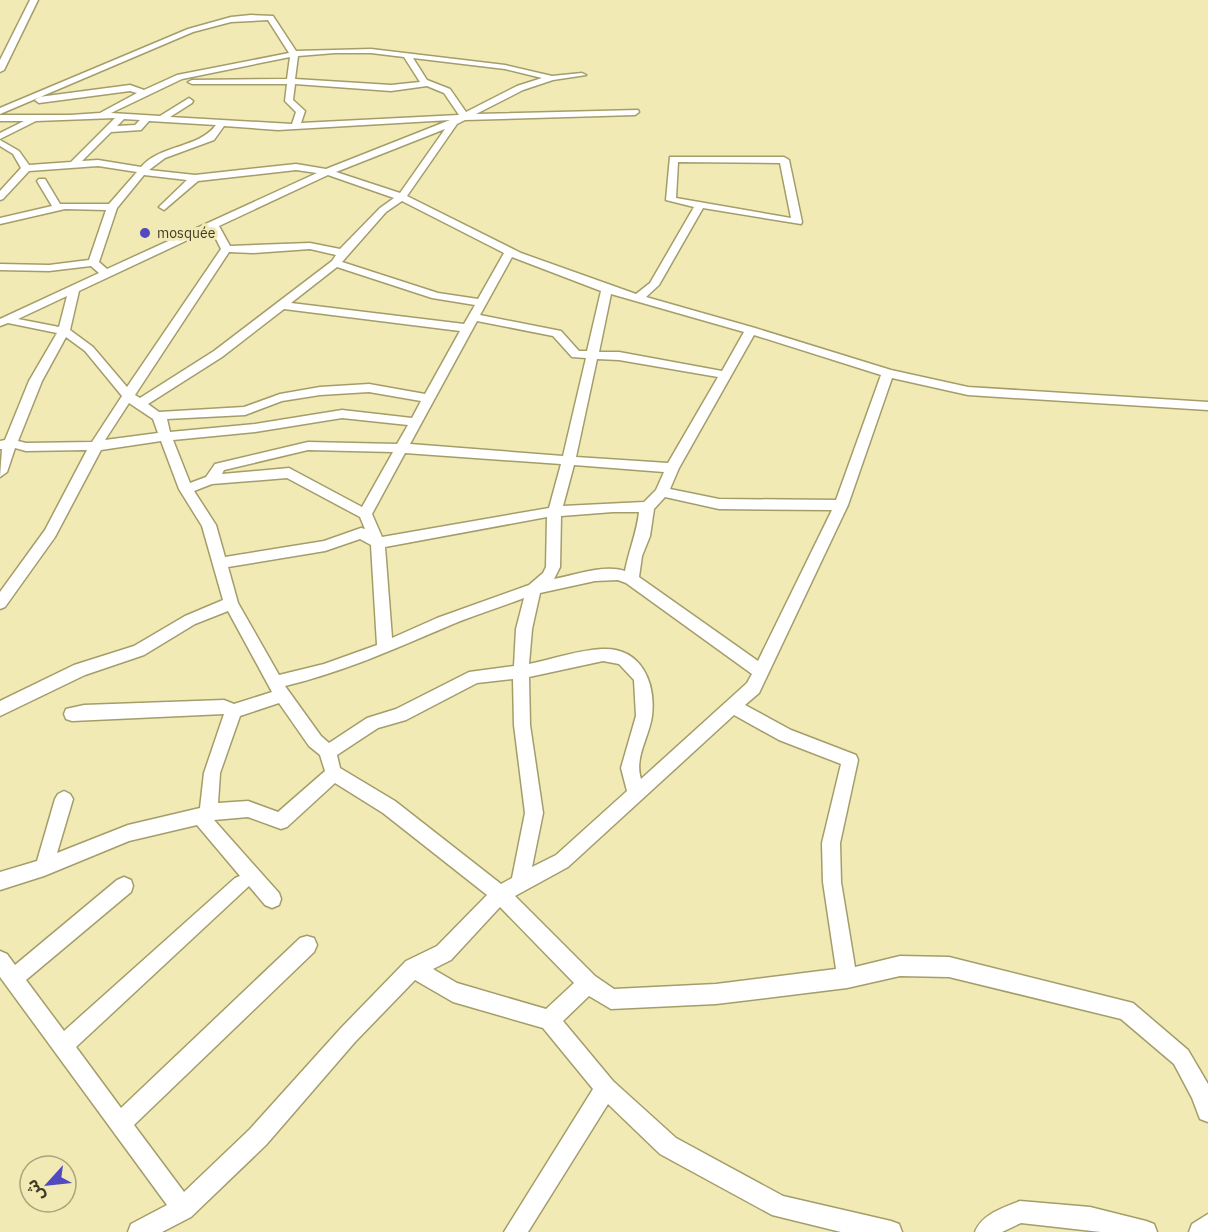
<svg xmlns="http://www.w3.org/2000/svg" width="1208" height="1232" font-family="'IBM Plex Sans','Noto Sans Arabic',sans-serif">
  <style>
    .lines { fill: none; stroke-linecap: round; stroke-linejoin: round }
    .minor-casing { stroke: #a49d6a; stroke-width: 3 }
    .minor { fill: #fff; fill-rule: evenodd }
    .poi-dot { fill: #5349c0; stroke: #f1eab4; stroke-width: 2 }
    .labels { text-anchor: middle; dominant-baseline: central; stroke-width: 6; stroke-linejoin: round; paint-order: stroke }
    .far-poi-label { font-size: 14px; fill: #3e3b25; stroke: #f1eab4; text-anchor: start }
  </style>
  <rect width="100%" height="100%" fill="#f1eab4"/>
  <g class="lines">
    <g class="minor-casing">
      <path id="minor" d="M 30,0 L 38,0 L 4,70 L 0,72 L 0,60 Z
        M 251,15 L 273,16 L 296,51 L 371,49 L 505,65 L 552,76 L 582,73 L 586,75 L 553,80 L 523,90 L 476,114 L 638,110 L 639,112 L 635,115 L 465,120 L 457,124 L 407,196 L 521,253 L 636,294 L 650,283 L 694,207 L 666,200 L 670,157 L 784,157 L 789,160 L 802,222 L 801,224 L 703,208 L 659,285 L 646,297 L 755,328 L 891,370 L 968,387 L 1208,402 L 1208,410 L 968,395 L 892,378 L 848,505 L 759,693 L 745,705 L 791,730 L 856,755 L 858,760 L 840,843 L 841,882 L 855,967 L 900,956 L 949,957 L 1133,1003 L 1188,1050 L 1208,1084 L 1208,1122 L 1200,1119 L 1192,1098 L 1174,1064 L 1121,1019 L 949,977 L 900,976 L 847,988 L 716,1004 L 611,1009 L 589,996 L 563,1021 L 613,1081 L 676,1138 L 783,1196 L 891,1221 L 899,1224 L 902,1232 L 841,1232 L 772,1215 L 660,1154 L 608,1104 L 528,1232 L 504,1232 L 593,1089 L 543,1028 L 453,1002 L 415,980 L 355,1042 L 266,1145 L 191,1217 L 162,1232 L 128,1232 L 131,1224 L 167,1205 L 0,977 L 0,951 L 7,954 L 15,965 L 117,880 L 124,877 L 131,880 L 133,886 L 131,892 L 26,980 L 64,1031 L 235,878 L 240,876 L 197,825 L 129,841 L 44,876 L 0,890 L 0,872 L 37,861 L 55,799 L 58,794 L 64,791 L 70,794 L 73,799 L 57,853 L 128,825 L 200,808 L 204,773 L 224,714 L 72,721 L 66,719 L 64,714 L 66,709 L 84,705 L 224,700 L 234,704 L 272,692 L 228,611 L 195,624 L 144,655 L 85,675 L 0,716 L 0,701 L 74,665 L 134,646 L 185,616 L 223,600 L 202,526 L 179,489 L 161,441 L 101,450 L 55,537 L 5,607 L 0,609 L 0,592 L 45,530 L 87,450 L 26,451 L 15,448 L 7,472 L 0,477 L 2,449 L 0,449 L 0,441 L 5,440 L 29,381 L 57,333 L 8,323 L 0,326 L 0,319 L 99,273 L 91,266 L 49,271 L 0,270 L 0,264 L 49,265 L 89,260 L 106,210 L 65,209 L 0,224 L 0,218 L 52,206 L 37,181 L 39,179 L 45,179 L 60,204 L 109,204 L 137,172 L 98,166 L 29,171 L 3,199 L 0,200 L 0,191 L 21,168 L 13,154 L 0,146 L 0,140 L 19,151 L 29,165 L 71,162 L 115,118 L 36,121 L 0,139 L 0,133 L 24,121 L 0,121 L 0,115 L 70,115 L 100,113 L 137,93 L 130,91 L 39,103 L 35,100 L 39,97 L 130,85 L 144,90 L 177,75 L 289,53 L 268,20 L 231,22 L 193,32 L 0,114 L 0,108 L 188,29 L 231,17 ZM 335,53 L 371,53 L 404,57 L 420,82 L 391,85 L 295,79 L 298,56 ZM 290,57 L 287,79 L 192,80 L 188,82 L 192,84 L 287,84 L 285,101 L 296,112 L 292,124 L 170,117 L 192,103 L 193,101 L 189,98 L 160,116 L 111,113 L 182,79 ZM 413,58 L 505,69 L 542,78 L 517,86 L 466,112 L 450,89 L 427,80 ZM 295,84 L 391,91 L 427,86 L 444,93 L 459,115 L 301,123 L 305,111 L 293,100 ZM 124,119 L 140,120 L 135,125 L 117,126 ZM 450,120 L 326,169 L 296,164 L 195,175 L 149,170 L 165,158 L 214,140 L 224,126 L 278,130 ZM 149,121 L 216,125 C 198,149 161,144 141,167 L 98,160 L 82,161 L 111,132 L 141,130 ZM 445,129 L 400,193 L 336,172 ZM 678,162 L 780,163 L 791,218 L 676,198 ZM 296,170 L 317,173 L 107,269 L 99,262 L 117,208 L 144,175 L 187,180 L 161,205 L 159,207 L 164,210 L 198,181 ZM 328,175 L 394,198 L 380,208 L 340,249 L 310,243 L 230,246 L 219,226 ZM 402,201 L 504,253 L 478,299 L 438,293 L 342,262 L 386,212 ZM 211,229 L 221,249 L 127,387 L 93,347 L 70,330 L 79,291 ZM 310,249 L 336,255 L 332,261 L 214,351 L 140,398 L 135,395 L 229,252 L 253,253 ZM 512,257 L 601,291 L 587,351 L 579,351 L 561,331 L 480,315 ZM 337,267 L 432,298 L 475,305 L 464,324 L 291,303 ZM 611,294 L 744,332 L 722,371 L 619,352 L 599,352 ZM 67,296 L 59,327 L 18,319 ZM 284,309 L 460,331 L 425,394 L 369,384 L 320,387 L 280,394 L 244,407 L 159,412 L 148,404 L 222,357 ZM 477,321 L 553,336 L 572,357 L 586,358 L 563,456 L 410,444 ZM 754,335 L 881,375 L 836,500 L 719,499 L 670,489 L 679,468 ZM 66,337 L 85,351 L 122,396 L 92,442 L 26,443 L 18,441 L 42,381 ZM 597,359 L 619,360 L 718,377 L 668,463 L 576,457 ZM 369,392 L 421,401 L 412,418 L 342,410 L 255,424 L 170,432 L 167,419 L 245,415 L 282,401 L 320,395 ZM 129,403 L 153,419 L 158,433 L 105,440 ZM 342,418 L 408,425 L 397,444 L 308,442 L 215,464 L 206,477 L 190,483 L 173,440 L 255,432 ZM 308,450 L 393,452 L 362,507 L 289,468 L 222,474 L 224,470 ZM 405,453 L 561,464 L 549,508 L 382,537 L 372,514 ZM 574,465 L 664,472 L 656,490 L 644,502 L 563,506 ZM 287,478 L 360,517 L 365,529 L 361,528 L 324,541 L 225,557 L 216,525 L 194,491 L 212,484 ZM 665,497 L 719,509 L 832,510 L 758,661 L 639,577 L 642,556 L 650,536 L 654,509 ZM 613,512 L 639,512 C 637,532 629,550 625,571 C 604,564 575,575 554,579 L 560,567 L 561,516 ZM 547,517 L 546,567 L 543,573 L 529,585 L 437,618 L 392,638 L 385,547 ZM 360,539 L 371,545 L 377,645 L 324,664 L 279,675 L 238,603 L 228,567 L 325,551 ZM 618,580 L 626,583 L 752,674 L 747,683 L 641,779 C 634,757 649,738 652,716 C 656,682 641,647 602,649 C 579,650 553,659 529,664 L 532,629 L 540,593 L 595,581 ZM 524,598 L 516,629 L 514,666 L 469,672 L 396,709 L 367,718 L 329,743 L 321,736 L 285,686 C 343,672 392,650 446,627 C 471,616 498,608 524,598 ZM 603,661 L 619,664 L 634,680 L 636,716 L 621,768 L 627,791 L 556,855 L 532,867 L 543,813 L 530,725 L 529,677 ZM 513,679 L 514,725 L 525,813 L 512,878 L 501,884 L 395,801 L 340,768 L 337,755 L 378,728 L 406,720 L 477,683 ZM 279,703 L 309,746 L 320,755 L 325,771 L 278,812 L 248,801 L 218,803 L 220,773 L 240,716 ZM 734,715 L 779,740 L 841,764 L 822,843 L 823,882 L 836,969 L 716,984 L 614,989 L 595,976 L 515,896 L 568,867 ZM 335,783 L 383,813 L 487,895 L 437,946 L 406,961 L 341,1028 L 250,1129 L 184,1192 L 134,1125 L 314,952 L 317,945 L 314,938 L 307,936 L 300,938 L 121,1108 L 76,1047 L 249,886 L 265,905 L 272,908 L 279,905 L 281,899 L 279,893 L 214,820 L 248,817 L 281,829 L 287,827 ZM 500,907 L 574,983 L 546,1009 L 457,983 L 433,969 L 451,960 Z
        M 1020,1201 L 1090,1207 L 1146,1221 L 1154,1224 L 1157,1232 L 1101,1232 L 1021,1223 L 1002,1232 L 975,1232 C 982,1214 1003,1208 1020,1201 Z
        M 1208,1214 L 1208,1232 L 1189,1232 L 1192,1224 Z"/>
    </g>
    <use href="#minor" class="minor"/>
  </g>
  <circle class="poi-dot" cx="145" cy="233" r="6"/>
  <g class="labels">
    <g class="far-poi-label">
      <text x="157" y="233">mosquée</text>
    </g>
  </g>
  <g transform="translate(48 1184) rotate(243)"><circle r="28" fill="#f1eab4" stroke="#a9a47b" stroke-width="1.5"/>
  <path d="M0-4.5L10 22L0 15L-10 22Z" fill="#5349c0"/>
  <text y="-9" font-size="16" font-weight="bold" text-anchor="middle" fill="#3e3b25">ش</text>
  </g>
</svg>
